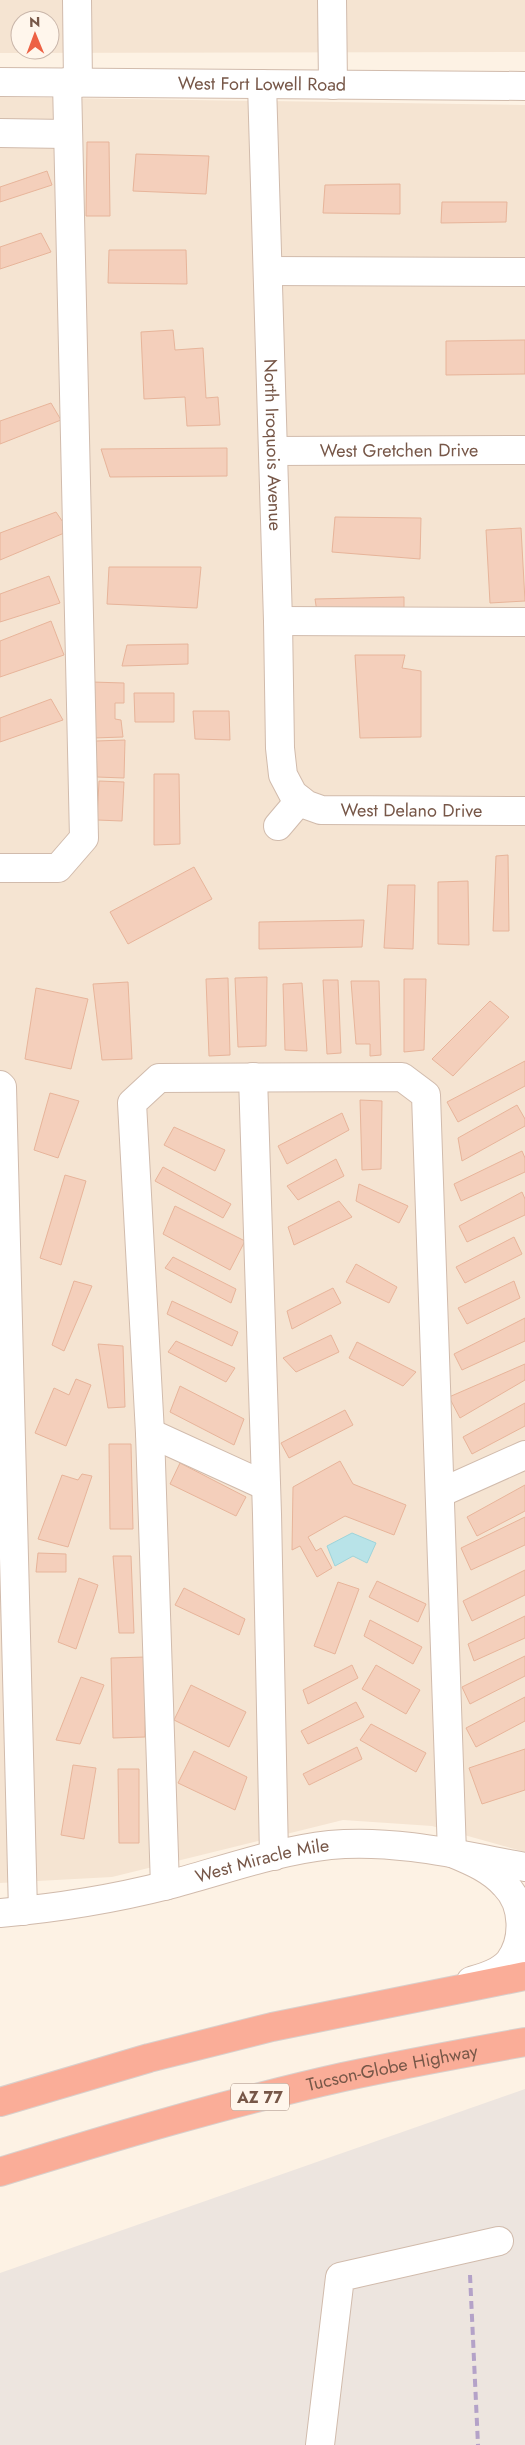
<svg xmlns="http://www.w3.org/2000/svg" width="525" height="2445" font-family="Jost,sans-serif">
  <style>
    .residential { fill: #f5e4d2; fill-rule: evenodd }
    .industrial { fill: #ede5df }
    .water { fill: #b8e3e8; stroke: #9dd4da }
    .building { fill: #f4cfbb; stroke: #e7b49a }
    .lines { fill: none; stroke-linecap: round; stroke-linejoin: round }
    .minor-casing { stroke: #d1bbac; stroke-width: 30 }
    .highway-casing { stroke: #d9d0cc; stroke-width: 30 }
    .minor { stroke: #fff; stroke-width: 28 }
    .highway { stroke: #faad98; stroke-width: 28 }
    .rail { stroke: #b4a2c8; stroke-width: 4; stroke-dasharray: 8 5; stroke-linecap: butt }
    .labels { text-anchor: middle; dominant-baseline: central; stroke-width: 4; stroke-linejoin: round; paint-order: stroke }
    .shield { fill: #fff6ec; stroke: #a08779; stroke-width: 1 }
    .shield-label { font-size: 16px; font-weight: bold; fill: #775748 }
    .street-label { font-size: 18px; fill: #775748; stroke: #fff6ec }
  </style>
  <rect width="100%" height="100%" fill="#fdf2e4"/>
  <path class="residential" d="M 0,0 L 525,0 L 525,52 L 0,53 ZM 20,20 L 50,20 L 50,50 L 20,50 Z
    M 0,97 L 525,105 L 525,1852 L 432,1826 L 343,1820 L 112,1877 L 0,1883 Z"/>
  <path class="industrial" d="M 525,2089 L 525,2445 L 0,2445 L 0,2273 Z"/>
  <path class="water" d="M 352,1533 L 376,1543 L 367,1563 L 353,1556 L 335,1566 L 327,1546 Z"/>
  <path class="building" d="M 87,142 L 109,142 L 110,216 L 86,216 Z
    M 136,154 L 209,156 L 206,194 L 133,191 Z
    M 47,171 L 52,185 L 0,202 L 0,187 Z
    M 400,184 L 400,214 L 323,213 L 325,185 Z
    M 442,202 L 507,202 L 506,222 L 441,223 Z
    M 41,233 L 51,252 L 0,269 L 0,247 Z
    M 109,250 L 186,250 L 187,284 L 108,283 Z
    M 173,330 L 175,350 L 203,348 L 206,398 L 218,397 L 220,425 L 187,426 L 185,397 L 144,399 L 141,332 Z
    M 525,340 L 525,374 L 446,375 L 446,341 Z
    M 51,403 L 61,420 L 0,444 L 0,421 Z
    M 227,448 L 227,476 L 110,477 L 101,449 Z
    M 56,512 L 69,531 L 0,560 L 0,533 Z
    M 335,517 L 421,518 L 420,559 L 332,552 Z
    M 521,528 L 525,601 L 490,603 L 486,530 Z
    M 109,567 L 201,567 L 197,608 L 107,604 Z
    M 49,576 L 60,603 L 0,622 L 0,594 Z
    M 404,597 L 404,610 L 317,612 L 315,599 Z
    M 51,621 L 64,655 L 0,677 L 0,641 Z
    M 188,644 L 188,664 L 122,666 L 127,645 Z
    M 355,655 L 405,655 L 402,668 L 421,671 L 421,737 L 360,738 Z
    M 92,682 L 124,683 L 124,703 L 115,703 L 115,719 L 121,720 L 123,737 L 93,738 Z
    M 134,693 L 174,693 L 174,722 L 135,722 Z
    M 51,699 L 63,720 L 0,742 L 0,718 Z
    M 193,711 L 229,711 L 230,740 L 195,739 Z
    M 125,740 L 124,778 L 97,777 L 96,741 Z
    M 154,774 L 179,774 L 180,844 L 154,845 Z
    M 99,781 L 124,782 L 122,821 L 97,820 Z
    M 508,855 L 509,931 L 493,931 L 496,856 Z
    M 194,867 L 212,899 L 128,944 L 110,912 Z
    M 468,881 L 469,945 L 438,944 L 438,882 Z
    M 388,885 L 415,885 L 413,949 L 384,948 Z
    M 364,920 L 362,947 L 259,949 L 259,922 Z
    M 267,977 L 266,1046 L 238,1047 L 235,978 Z
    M 228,978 L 230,1055 L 209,1056 L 206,979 Z
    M 404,979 L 426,979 L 424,1050 L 404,1052 Z
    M 323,980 L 338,980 L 341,1053 L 327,1054 Z
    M 351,981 L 379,981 L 381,1055 L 370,1056 L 370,1044 L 356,1044 Z
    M 128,982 L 132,1059 L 102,1060 L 93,984 Z
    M 302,983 L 307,1051 L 285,1050 L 283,984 Z
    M 36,988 L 88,999 L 71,1069 L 25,1059 Z
    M 490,1001 L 509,1017 L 453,1076 L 432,1059 Z
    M 525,1061 L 525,1086 L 458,1122 L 447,1102 Z
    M 50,1093 L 79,1101 L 58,1158 L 34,1150 Z
    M 360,1100 L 382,1101 L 381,1169 L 362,1170 Z
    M 517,1105 L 525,1119 L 525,1126 L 462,1161 L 458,1138 Z
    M 342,1113 L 349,1130 L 287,1164 L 278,1146 Z
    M 174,1127 L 225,1150 L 215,1171 L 164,1145 Z
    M 522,1151 L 525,1158 L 525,1172 L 461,1201 L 454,1184 Z
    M 336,1159 L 344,1176 L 298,1200 L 287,1186 Z
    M 163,1167 L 231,1204 L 223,1218 L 155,1181 Z
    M 65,1175 L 86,1181 L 61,1265 L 40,1258 Z
    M 359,1184 L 408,1206 L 399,1223 L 356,1201 Z
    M 522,1192 L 525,1199 L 525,1215 L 467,1242 L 459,1226 Z
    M 339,1201 L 352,1217 L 294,1245 L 288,1227 Z
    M 175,1206 L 245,1241 L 230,1270 L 163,1234 Z
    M 514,1237 L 522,1254 L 465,1283 L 456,1267 Z
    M 173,1257 L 236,1289 L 231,1303 L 165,1268 Z
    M 356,1264 L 397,1287 L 389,1303 L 346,1282 Z
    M 74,1281 L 92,1286 L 64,1351 L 52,1345 Z
    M 514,1281 L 520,1298 L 467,1324 L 458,1308 Z
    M 333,1288 L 341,1303 L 292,1329 L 287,1311 Z
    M 172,1301 L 238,1332 L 232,1346 L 167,1314 Z
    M 525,1318 L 525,1341 L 462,1370 L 454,1354 Z
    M 331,1335 L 339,1352 L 296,1372 L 283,1358 Z
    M 176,1341 L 235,1368 L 226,1382 L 168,1352 Z
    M 357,1342 L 416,1372 L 403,1386 L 349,1358 Z
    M 98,1344 L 123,1346 L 125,1407 L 108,1408 Z
    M 525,1364 L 525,1380 L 460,1418 L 449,1397 Z
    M 76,1379 L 91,1385 L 66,1446 L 35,1433 L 54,1388 L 69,1395 Z
    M 180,1386 L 244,1419 L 234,1445 L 170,1412 Z
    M 525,1403 L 525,1426 L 472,1454 L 463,1437 Z
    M 345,1410 L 353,1425 L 289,1458 L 281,1443 Z
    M 109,1444 L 131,1444 L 133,1529 L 110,1529 Z
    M 340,1461 L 353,1484 L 406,1505 L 394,1535 L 345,1516 L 308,1537 L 316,1551 L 321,1548 L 332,1568 L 317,1577 L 300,1546 L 292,1550 L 293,1487 Z
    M 180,1463 L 246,1497 L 236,1516 L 170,1484 Z
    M 82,1474 L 92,1476 L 68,1547 L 38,1539 L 62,1475 L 78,1480 Z
    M 525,1485 L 525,1511 L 477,1536 L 467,1517 Z
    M 525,1517 L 525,1545 L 471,1570 L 461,1548 Z
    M 38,1553 L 66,1554 L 66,1572 L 36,1572 Z
    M 113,1556 L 131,1556 L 134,1633 L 119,1633 Z
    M 525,1570 L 525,1595 L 472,1621 L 463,1601 Z
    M 79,1578 L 98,1585 L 76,1649 L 58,1642 Z
    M 377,1581 L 426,1604 L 418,1622 L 369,1597 Z
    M 338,1582 L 359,1589 L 335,1654 L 314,1646 Z
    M 184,1588 L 245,1619 L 239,1635 L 175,1605 Z
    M 525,1616 L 525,1638 L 474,1661 L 468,1644 Z
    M 370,1620 L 422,1647 L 413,1664 L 364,1636 Z
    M 525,1656 L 525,1676 L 470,1704 L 462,1687 Z
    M 146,1657 L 145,1737 L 113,1738 L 111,1658 Z
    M 352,1665 L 358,1678 L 308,1704 L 303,1690 Z
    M 376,1665 L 420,1690 L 406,1714 L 362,1689 Z
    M 81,1677 L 104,1685 L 80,1744 L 56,1740 Z
    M 191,1685 L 246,1712 L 229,1747 L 174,1720 Z
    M 525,1697 L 525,1721 L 476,1747 L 466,1728 Z
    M 356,1702 L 364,1717 L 308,1744 L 301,1731 Z
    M 371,1724 L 426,1753 L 416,1772 L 360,1740 Z
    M 357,1747 L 362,1759 L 309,1785 L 303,1774 Z
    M 525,1749 L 525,1790 L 482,1804 L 469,1768 Z
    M 194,1751 L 247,1777 L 235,1810 L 178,1783 Z
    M 73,1765 L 96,1768 L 84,1839 L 61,1835 Z
    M 118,1769 L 139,1769 L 139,1843 L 119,1843 Z"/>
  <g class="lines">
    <g class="minor-casing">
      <g id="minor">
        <path d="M 77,0 L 78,83"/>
        <path d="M 332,0 L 333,85"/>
        <path id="s1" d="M 0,82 L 525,86"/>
        <path id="s2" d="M 262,84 L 278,621 L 280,748 L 283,775 L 293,794 L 307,805 L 321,810 L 525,811"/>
        <path d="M 0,133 L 67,134"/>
        <path d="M 268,271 L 525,272"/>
        <path id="s3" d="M 273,451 L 525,450"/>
        <path d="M 278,621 L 525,622"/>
        <path d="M 278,826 L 300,800"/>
        <path d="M 0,868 L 58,868 L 84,838 L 67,82"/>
        <path d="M 253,1077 L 267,1514 L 274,1856"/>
        <path d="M 0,1085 L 2,1087 L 23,1911"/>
        <path d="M 150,1433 L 266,1486"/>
        <path d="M 440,1493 L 525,1455"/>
        <path d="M 165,1886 L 150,1433 L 132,1103 L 159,1078 L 402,1077 L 426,1095 L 452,1853 C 471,1861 491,1869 505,1885 C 525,1905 525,1941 509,1962 C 499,1973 484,1977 471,1981"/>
        <path id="s4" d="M 0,1913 C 57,1908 113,1899 168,1885 C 221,1871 275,1851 330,1845 C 396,1839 460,1855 525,1867"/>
        <path d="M 320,2445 L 340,2277 L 499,2241"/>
      </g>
    </g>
    <g class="highway-casing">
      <g id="highway">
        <path d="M 0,2102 L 149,2058 L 272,2027 L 525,1976"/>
        <path id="s5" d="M 0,2172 C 113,2137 227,2103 343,2077 C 403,2064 464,2053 525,2042"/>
      </g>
    </g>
    <use href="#minor" class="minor"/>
    <use href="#highway" class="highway"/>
    <path class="rail" d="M 470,2275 L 478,2445"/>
  </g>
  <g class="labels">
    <rect class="shield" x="231" y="2083.5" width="58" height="27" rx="4"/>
    <g class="shield-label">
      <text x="260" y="2097">AZ 77</text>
    </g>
    <g class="street-label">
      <text stroke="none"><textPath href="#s1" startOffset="262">West Fort Lowell Road</textPath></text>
      <text stroke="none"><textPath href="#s2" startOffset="361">North Iroquois Avenue</textPath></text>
      <text stroke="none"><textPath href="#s3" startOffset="126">West Gretchen Drive</textPath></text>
      <text stroke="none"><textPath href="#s2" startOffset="836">West Delano Drive</textPath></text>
      <text stroke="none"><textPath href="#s4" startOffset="268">West Miracle Mile</textPath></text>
      <text stroke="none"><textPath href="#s5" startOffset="406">Tucson-Globe Highway</textPath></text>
    </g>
  </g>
  <g transform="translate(35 35) rotate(359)"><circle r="24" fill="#fff6ec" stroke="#c9b6aa"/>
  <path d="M0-4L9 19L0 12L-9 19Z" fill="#ed6144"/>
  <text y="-8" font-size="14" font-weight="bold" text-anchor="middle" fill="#775748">N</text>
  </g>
</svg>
